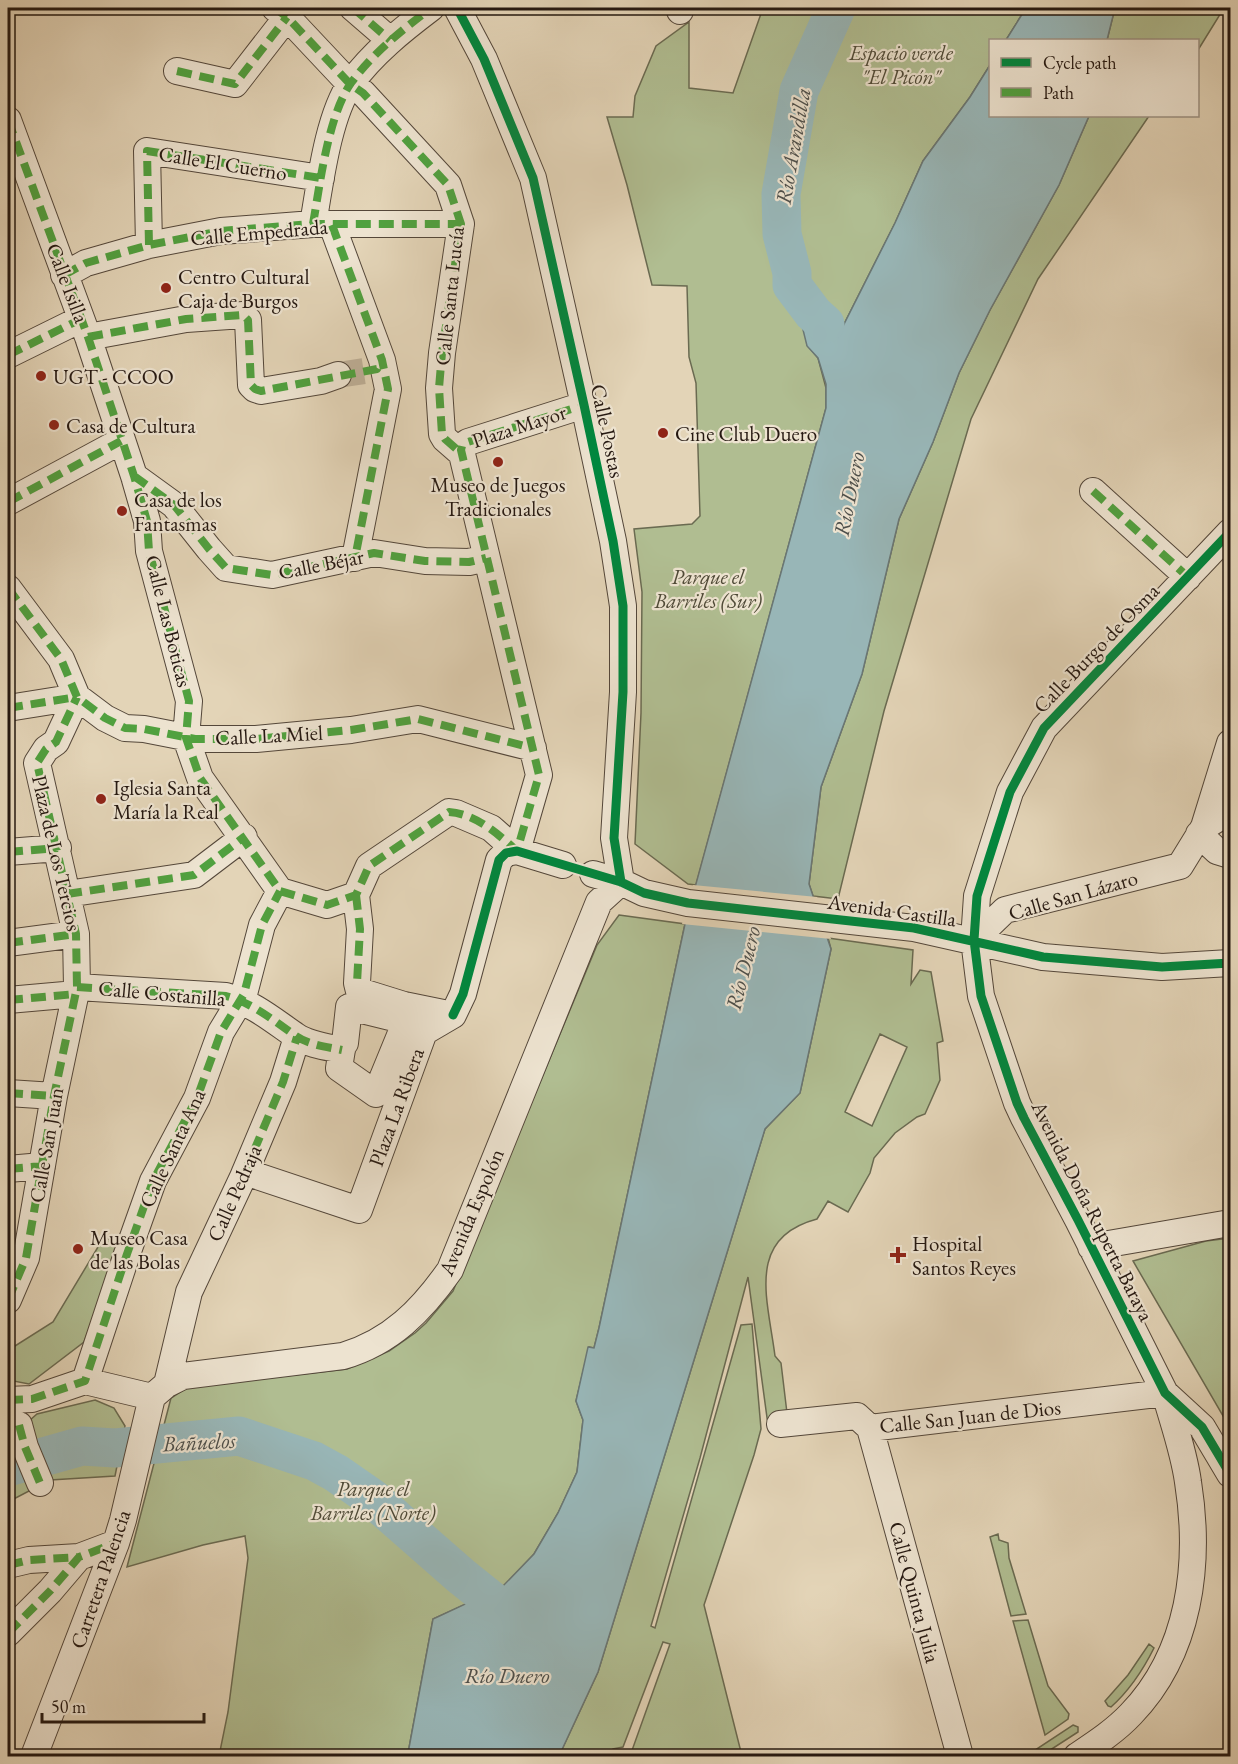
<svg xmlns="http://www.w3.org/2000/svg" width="1238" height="1764" font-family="'EB Garamond',serif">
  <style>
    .green { fill: #b0bd91; stroke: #6a6a51; stroke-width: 1.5; fill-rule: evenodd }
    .water { fill: #98b6b7; stroke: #6a7775; stroke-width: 1.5 }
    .pier { fill: #e3d4b7 }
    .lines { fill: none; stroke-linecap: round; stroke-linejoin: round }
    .river { stroke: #98b6b7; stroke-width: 39 }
    .minor-tunnel { stroke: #bdae96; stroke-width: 26; stroke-dasharray: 26 13; stroke-linecap: butt }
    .minor-casing { stroke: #54473a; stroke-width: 28 }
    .minor { stroke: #ede3d0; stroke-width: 26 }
    .quiet { stroke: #50a13f; stroke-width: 8; stroke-dasharray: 15 8; stroke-linecap: butt }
    .cycleway-casing { stroke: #ede3d0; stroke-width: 13 }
    .cycleway { stroke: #00873e; stroke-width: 9 }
    .poi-dot { fill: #8f2418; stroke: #ede3d0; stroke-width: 2 }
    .labels { text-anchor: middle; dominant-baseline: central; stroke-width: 4.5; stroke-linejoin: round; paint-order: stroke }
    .park-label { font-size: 21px; font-style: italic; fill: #4f4a37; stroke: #ede3d0 }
    .street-label { font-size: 21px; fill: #251811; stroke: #ede3d0 }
    .poi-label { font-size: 21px; fill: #251811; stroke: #ede3d0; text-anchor: start }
    .water-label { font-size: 22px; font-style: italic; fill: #4d4f4b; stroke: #ede3d0 }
  </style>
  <rect width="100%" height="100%" fill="#e3d4b7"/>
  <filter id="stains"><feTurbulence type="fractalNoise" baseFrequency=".00333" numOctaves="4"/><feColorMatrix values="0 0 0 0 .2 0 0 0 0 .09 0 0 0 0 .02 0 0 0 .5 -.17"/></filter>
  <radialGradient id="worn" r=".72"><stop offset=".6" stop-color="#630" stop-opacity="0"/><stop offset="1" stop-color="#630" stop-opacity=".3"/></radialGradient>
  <path class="green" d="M 763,8 L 1026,8 L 1006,40 L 990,40 L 990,65 L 970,97 L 923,161 L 895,223 L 838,336 L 802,286 L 807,345 L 818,358 L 826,388 L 826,408 L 696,885 L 688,884 L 635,844 L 641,713 L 642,592 L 634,529 L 692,524 L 700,516 L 696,383 L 689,357 L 687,286 L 652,285 L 627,185 L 607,117 L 633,117 L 635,96 L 656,46 L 689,22 L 689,88 L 733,93 Z
    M 1115,8 L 1224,8 L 1198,50 L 1198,40 L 1107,40 Z
    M 1089,116 L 1149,116 L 1038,279 L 971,419 L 884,711 L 838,899 L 813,896 L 809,884 L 821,787 L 862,674 L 899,519 L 933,442 L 959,373 L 990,310 L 1059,185 Z
    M 619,915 L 685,924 L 599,1328 L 594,1348 L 589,1347 L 576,1401 L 583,1420 L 577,1472 L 558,1513 L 534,1554 L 502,1588 L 433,1619 L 409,1748 L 405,1756 L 219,1756 L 228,1712 L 248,1558 L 245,1536 L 203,1545 L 127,1567 L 171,1398 L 188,1387 L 347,1369 L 389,1351 L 415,1333 L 426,1323 L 453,1291 L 597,945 Z
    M 828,938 L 913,950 L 911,984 L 920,970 L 931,972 L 943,1041 L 937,1043 L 940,1080 L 925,1114 L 917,1117 L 895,1133 L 874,1158 L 870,1173 L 848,1212 L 828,1201 L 817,1219 C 745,1238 768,1300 775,1356 L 781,1363 L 787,1413 L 768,1425 L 748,1277 L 700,1458 L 651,1626 L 655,1628 L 741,1325 L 752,1324 L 761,1429 L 754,1455 L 704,1605 L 742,1756 L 630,1756 L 670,1644 L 663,1642 L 623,1747 L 613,1749 L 609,1756 L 559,1756 L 598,1672 L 765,1129 L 800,1093 L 831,949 ZM 880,1034 L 907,1047 L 872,1126 L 845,1112 Z
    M 104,1237 L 121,1245 L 84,1342 L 29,1384 L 8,1380 L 8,1348 L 15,1346 L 53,1322 Z
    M 1230,1238 L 1230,1428 L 1133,1261 L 1206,1241 Z
    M 95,1400 L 114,1408 L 125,1426 L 115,1476 L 50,1480 L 8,1502 L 8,1424 L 21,1428 L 37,1414 Z
    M 998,1534 L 999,1540 L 1008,1543 L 1009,1558 L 1026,1614 L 1011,1616 L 990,1537 Z
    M 1028,1620 L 1048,1686 L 1069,1714 L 1068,1719 L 1045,1735 L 1013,1621 Z
    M 1149,1644 L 1154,1648 C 1143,1670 1130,1690 1111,1707 L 1108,1706 L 1105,1701 L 1128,1675 Z
    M 1073,1725 L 1078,1727 L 1078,1732 L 1041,1756 L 1026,1756 Z"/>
  <path class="water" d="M 1026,8 L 1115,8 L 1107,40 L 1006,40 Z
    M 990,65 L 990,116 L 1089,116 L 1059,185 L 990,310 L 959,373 L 933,442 L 899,519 L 862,674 L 821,787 L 809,884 L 831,949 L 800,1093 L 765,1129 L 598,1672 L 559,1756 L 405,1756 L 409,1748 L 433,1619 L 502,1587 L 534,1554 L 558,1513 L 577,1472 L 583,1420 L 576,1401 L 588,1347 L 594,1348 L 599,1328 L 685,924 L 826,408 L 826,384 L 818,358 L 807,346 L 792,285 L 802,286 L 838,336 L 895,223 L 923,161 L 970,97 Z"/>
  <path class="pier" d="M 693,885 L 817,897 L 831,939 L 682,924 Z"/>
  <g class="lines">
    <path class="river" d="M 825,324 L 813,313 L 792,285 L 792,273 L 782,234 L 781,194 L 799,91 L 836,8
      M 8,1467 L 82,1446 L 115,1448 L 239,1436 L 314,1461 L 336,1473 L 372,1498 L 461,1576 L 527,1629"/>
    <path class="minor-tunnel" d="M 338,375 L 377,369"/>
    <g class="minor-casing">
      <path id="minor" d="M 275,8 L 287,17 L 350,84 L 363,93 L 448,185 L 461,224 L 442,353 L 439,388 L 442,434 L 445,439 L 461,453
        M 353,8 L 390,40
        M 457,8 L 484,59 L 533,178 L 584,405 L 613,541 L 623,606 L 623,692 L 614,838 L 621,882
        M 679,8 L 680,11
        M 177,71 L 235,84 L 287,17
        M 8,120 L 88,337 L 134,476 L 147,521 L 149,551 L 189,701 L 186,738 L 200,778 L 280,891 L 327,905 L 356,895 L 369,866 L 449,812 L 456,813 L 491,828 L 517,851 L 563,865
        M 313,224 C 320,184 328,116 351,83 C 373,53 402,30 431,8
        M 332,225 L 382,360 L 388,389 L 355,558
        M 149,245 L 147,151 L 321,178
        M 64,275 L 86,263 L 149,245 L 221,231 L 313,224 L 461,224
        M 88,337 L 186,319 L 243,315 L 248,320 L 251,385 L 255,389 L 261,391 L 321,381 L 338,375
        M 8,355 L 81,319
        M 134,476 L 174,505 L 209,549 L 226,568 L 272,575 L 374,553 L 425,561 L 469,562 L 486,558
        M 1093,491 L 1188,577
        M 8,502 L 121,441
        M 1230,532 L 1044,728 L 1010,792 L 977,896 L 974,940 L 981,996 L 1017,1103 L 1024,1118 L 1078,1220 L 1165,1393 L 1202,1427 L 1230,1474
        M 8,588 L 61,659 L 77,697 L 105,718 L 125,728 L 144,729 L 195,739 L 256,739 L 351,730 L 418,719 L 533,748
        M 8,708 L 77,697
        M 1204,827 L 1230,743
        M 1199,834 L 1217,851 L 1230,855
        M 517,851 L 539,775 L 461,450 L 462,446 L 468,442 L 584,405
        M 8,852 L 58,848
        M 593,874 L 621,882 L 644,893 L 688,903 L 914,928 L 1043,957 L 1162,967 L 1230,963
        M 67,894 L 194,875 L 244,837
        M 356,895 L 360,929 L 357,983 L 359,991 L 404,1005 L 453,1015
        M 974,940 L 1005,910 L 1180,866 L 1204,827 L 1230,811
        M 8,943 L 76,934
        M 77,987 L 226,996 C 253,1003 274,1021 296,1036 C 309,1045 328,1047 342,1050
        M 8,1000 L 76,994
        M 349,1007 L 406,1021 L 376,1094 L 339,1068 L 343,1043 L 345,1043 Z
        M 453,1015 L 463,994 L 499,860 L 506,853 L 517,851
        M 8,1093 L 54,1096
        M 8,1169 L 42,1166
        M 245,1172 L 359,1210 L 424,1032 L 453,1015
        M 1091,1247 L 1230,1223
        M 8,1300 L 26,1258 L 54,1096 L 77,987 L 76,934 L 37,763 L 46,749 L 56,742 L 77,697
        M 85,1381 L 127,1254 L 153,1181 L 197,1098 L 221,1032 L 244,994 L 262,925 L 280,891
        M 85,1381 L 152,1397
        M 167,1384 L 189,1292 L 243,1177 L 283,1082 L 297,1037
        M 152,1397 L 167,1384 L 183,1376 L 343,1356 C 391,1342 422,1310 450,1270 L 599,902 L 621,882
        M 8,1400 L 32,1399 L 85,1381
        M 780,1424 L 857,1416 L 870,1428 L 1165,1393
        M 19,1425 L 25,1447 L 40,1483
        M 870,1428 L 960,1756
        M 8,1565 L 29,1560 L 79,1557
        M 8,1633 L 50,1591 L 79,1557 L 116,1543
        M 34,1756 L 116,1543 L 123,1520 L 152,1397
        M 1077,1756 C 1095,1744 1115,1731 1131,1714 C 1190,1653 1201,1564 1188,1482 C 1184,1452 1173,1422 1165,1393"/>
    </g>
    <use href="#minor" class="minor"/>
    <path class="quiet" d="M 275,8 L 287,17 L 350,84 L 363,93 L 448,185 L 461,224 L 442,353 L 439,388 L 442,434 L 445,439 L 461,453
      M 353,8 L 390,40
      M 177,71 L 235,84 L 287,17
      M 8,120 L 88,337 L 134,476 L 147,521 L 149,551 L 189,701 L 186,738 L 200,778 L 280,891 L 327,905 L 356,895 L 369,866 L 449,812 C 476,814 498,834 517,851 L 539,775 L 461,450 L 462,446 L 468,442 L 584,405
      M 313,224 C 320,184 328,116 351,83 C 373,53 402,30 431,8
      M 332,225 L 382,360 L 388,389 L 355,558
      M 149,245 L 147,151 L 321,178
      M 64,275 L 86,263 L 149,245 L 221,231 L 313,224 L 461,224
      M 88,337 L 186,319 L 243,315 L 248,320 L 251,385 L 255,389 L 261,391 L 377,369 L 382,360
      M 8,355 L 81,319
      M 134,476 L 174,505 L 209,549 L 226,568 L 272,575 L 374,553 L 425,561 L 469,562 L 486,558
      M 1093,491 L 1188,577
      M 8,502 L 121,441
      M 8,588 L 61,659 L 77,697 L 105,718 L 125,728 L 144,729 L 195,739 L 256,739 L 351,730 L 418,719 L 533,748
      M 8,708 L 77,697
      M 8,852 L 58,848
      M 67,894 L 194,875 L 244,837
      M 356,895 L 360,929 L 357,983
      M 8,943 L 76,934
      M 77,987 L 226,996 C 253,1003 274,1021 296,1036 C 309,1045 328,1047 342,1050
      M 8,1000 L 76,994
      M 8,1093 L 54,1096
      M 8,1169 L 42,1166
      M 245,1172 L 283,1082 L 297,1037
      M 8,1300 L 26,1258 L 54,1096 L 77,987 L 76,934 L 37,763 L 46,749 L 56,742 L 77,697
      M 8,1400 L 32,1399 L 85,1381 L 127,1254 L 153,1181 L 197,1098 L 221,1032 L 244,994 L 262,925 L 280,891
      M 19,1425 L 25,1447 L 40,1483
      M 8,1565 L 29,1560 L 79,1557
      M 8,1633 L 50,1591 L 79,1557 L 116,1543"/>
    <g class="cycleway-casing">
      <path id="cycleway" d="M 457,8 L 484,59 L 533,178 L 584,405 L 613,541 L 623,606 L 623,692 L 614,838 L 621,882
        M 1230,532 L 1044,728 L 1010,792 L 977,896 L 974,940 L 981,996 L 1017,1103 L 1024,1118 L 1078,1220 L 1165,1393 L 1202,1427 L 1230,1474
        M 453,1015 L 463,994 L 499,860 L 506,853 L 517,851 L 621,882 L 644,893 L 688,903 L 914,928 L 1043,957 L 1162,967 L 1230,963"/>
    </g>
    <use href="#cycleway" class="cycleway"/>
  </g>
  <g class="poi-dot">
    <circle cx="166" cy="288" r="6"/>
    <circle cx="41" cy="376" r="6"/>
    <circle cx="54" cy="425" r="6"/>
    <circle cx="663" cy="433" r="6"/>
    <circle cx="498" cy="462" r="6"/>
    <circle cx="122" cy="511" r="6"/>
    <circle cx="101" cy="799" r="6"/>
    <circle cx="78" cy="1249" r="6"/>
    <path d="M895 1246h6v6h6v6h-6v6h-6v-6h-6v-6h6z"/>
  </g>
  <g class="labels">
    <g class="park-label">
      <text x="901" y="52">Espacio verde<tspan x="901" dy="24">"El Picón"</tspan></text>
      <text x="708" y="576">Parque el<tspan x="708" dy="24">Barriles (Sur)</tspan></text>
      <text x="373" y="1488">Parque el<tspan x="373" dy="24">Barriles (Norte)</tspan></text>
    </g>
    <g class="street-label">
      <text transform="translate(223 163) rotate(9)">Calle El Cuerno</text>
      <text transform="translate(259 232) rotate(-5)">Calle Empedrada</text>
      <text transform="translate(68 283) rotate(69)">Calle Isilla</text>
      <text transform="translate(449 296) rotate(-84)">Calle Santa Lucía</text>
      <text transform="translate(519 426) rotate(-18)">Plaza Mayor</text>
      <text transform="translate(608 431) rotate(78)">Calle Postas</text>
      <text transform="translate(321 564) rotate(-11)">Calle Béjar</text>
      <text transform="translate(169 621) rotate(76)">Calle Las Boticas</text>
      <text transform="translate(1096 648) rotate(-46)">Calle Burgo de Osma</text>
      <text transform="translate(269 735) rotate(-3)">Calle La Miel</text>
      <text transform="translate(57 853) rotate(77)">Plaza de Los Tercios</text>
      <text transform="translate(1073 895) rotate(-16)">Calle San Lázaro</text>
      <text transform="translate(892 910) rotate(8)">Avenida Castilla</text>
      <text transform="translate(162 993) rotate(5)">Calle Costanilla</text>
      <text transform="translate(396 1107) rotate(-70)">Plaza La Ribera</text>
      <text transform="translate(46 1145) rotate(-80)">Calle San Juan</text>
      <text transform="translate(172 1148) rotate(-65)">Calle Santa Ana</text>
      <text transform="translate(234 1193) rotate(-66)">Calle Pedraja</text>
      <text transform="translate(1093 1211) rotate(63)">Avenida Doña Ruperta Baraya</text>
      <text transform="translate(471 1212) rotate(-67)">Avenida Espolón</text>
      <text transform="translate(970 1416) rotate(-6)">Calle San Juan de Dios</text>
      <text transform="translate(100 1579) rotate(-71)">Carretera Palencia</text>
      <text transform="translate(915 1592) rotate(75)">Calle Quinta Julia</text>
    </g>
    <g class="poi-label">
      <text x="178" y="276">Centro Cultural<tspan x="178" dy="24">Caja de Burgos</tspan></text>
      <text x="53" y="376">UGT - CCOO</text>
      <text x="66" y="425">Casa de Cultura</text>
      <text x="675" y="433">Cine Club Duero</text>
      <text x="498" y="484" text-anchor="middle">Museo de Juegos<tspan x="498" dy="24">Tradicionales</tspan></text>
      <text x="134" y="499">Casa de los<tspan x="134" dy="24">Fantasmas</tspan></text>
      <text x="113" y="787">Iglesia Santa<tspan x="113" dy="24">María la Real</tspan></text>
      <text x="90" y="1237">Museo Casa<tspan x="90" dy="24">de las Bolas</tspan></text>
      <text x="912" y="1243">Hospital<tspan x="912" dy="24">Santos Reyes</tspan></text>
    </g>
    <g class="water-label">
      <text transform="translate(793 146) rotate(-80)">Río Arandilla</text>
      <text transform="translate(849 494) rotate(-79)">Río Duero</text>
      <text transform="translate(743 968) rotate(-76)">Río Duero</text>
      <text transform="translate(199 1442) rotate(-3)">Bañuelos</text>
      <text x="507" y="1675">Río Duero</text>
    </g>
  </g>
  <rect width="1238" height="1764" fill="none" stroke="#e3d4b7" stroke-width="30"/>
  <rect x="9" y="9" width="1220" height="1746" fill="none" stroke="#251811" stroke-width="3"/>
  <rect x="15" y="15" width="1208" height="1734" fill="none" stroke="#251811" stroke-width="1.5"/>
  <rect x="989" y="39" width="210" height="78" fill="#ede3d0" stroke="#9d9284" stroke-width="1.5"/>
  <rect x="1001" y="58" width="30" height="9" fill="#00873e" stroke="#9d9284" stroke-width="1.5"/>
  <text x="1043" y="69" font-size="18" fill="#251811">Cycle path</text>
  <rect x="1001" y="88" width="30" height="9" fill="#50a13f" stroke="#9d9284" stroke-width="1.5"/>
  <text x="1043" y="99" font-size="18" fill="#251811">Path</text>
  <path d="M42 1713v9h162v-9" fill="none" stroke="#251811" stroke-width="3"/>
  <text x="51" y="1713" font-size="18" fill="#251811" stroke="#ede3d0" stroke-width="4.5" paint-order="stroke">50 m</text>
  <rect width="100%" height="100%" filter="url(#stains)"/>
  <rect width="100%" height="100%" fill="url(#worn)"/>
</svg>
